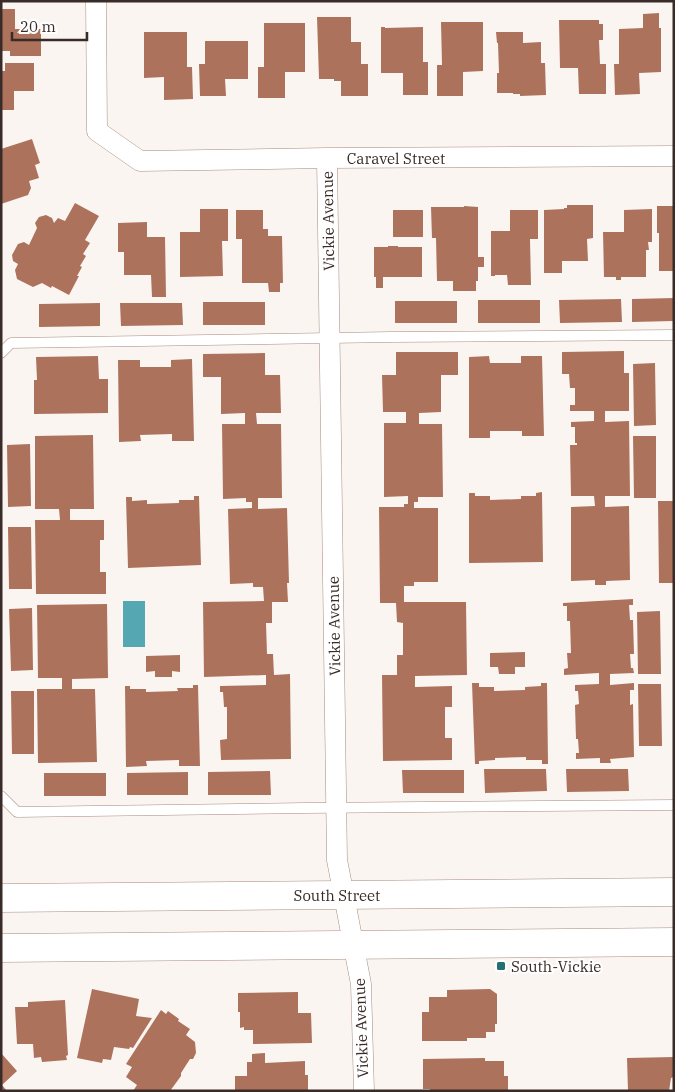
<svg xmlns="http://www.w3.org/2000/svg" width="675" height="1092" font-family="'IBM Plex Serif',serif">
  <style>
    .water { fill: #55a8b2 }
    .building { fill: #ad725c }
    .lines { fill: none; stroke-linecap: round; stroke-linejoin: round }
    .service-casing { stroke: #a88a7f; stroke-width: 11 }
    .minor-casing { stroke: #a88a7f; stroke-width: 21 }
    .primary-casing { stroke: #a88a7f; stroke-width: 29 }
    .service { stroke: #fff; stroke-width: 10 }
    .minor { stroke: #fff; stroke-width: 20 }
    .primary { stroke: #fff; stroke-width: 28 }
    .poi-dot { fill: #246e76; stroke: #fff; stroke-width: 2 }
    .labels { text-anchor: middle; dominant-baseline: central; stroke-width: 4; stroke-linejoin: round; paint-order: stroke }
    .street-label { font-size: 15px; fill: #392c28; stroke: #fff }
    .poi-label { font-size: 15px; fill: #392c28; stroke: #fff; text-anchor: start }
  </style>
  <rect width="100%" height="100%" fill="#fbf5f2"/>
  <path class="water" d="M 123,601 L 145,601 L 145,647 L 123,647 Z"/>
  <path class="building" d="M 1,9 L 15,9 L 15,29 L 41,29 L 41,56 L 10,56 L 10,51 L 1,51 Z
    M 659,13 L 659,28 L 661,28 L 661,72 L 639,73 L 640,94 L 615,95 L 614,64 L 619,64 L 619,29 L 643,28 L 643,14 Z
    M 317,17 L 351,17 L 351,42 L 361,42 L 361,64 L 368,64 L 368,96 L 341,96 L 341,81 L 334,81 L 334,79 L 319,79 Z
    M 559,20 L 599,20 L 599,24 L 603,24 L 603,40 L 599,40 L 600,64 L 606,64 L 606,94 L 579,94 L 578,68 L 560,68 Z
    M 441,22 L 483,22 L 483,71 L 463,72 L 463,96 L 437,96 L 437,65 L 442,65 Z
    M 264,23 L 305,23 L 305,72 L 285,72 L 285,98 L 258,98 L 258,67 L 264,67 Z
    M 381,27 L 385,27 L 385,28 L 423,27 L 423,62 L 428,62 L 428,95 L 403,95 L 403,73 L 381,73 Z
    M 144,32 L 187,32 L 187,67 L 192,67 L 193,99 L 164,100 L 164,77 L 144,78 Z
    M 496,32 L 523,32 L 523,43 L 541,42 L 541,63 L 545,63 L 546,95 L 520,96 L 520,94 L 513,94 L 513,93 L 497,93 L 497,73 L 499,73 L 498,43 L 497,43 Z
    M 205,41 L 248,41 L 248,79 L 225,79 L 226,96 L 200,96 L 199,64 L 205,64 Z
    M 5,63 L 34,63 L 34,91 L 14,91 L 14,110 L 1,110 L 1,71 L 5,71 Z
    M 32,139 L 40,163 L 35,165 L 39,178 L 29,181 L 31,188 L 28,195 L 1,204 L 1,149 Z
    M 75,203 L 99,216 L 85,240 L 90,243 L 83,254 L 86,256 L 80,266 L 82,267 L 77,276 L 79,276 L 69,295 L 52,286 L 51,288 L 42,283 L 33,287 L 17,279 L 15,270 L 18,264 L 13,261 L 12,255 L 18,244 L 24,242 L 29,245 L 37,228 L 35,223 L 39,217 L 46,215 L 52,218 L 54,223 L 58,218 L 65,221 Z
    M 567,205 L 593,205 L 593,238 L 587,239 L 588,261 L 562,261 L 562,273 L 544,273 L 544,210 L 564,209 L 564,208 L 567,208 Z
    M 464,206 L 478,207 L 478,257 L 484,257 L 484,267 L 478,267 L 478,281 L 476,281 L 476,291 L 453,291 L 453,281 L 437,281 L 436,238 L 432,238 L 431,207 L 464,207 Z
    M 657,206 L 674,206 L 674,271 L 659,271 L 659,233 L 657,233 Z
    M 200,209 L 228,209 L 228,241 L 222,241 L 223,276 L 180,277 L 180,232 L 200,232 Z
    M 652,209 L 652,242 L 648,242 L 649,250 L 646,250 L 646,277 L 621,277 L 621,280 L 616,280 L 616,277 L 604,277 L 603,232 L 624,232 L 624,210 Z
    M 236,210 L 263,210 L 263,229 L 268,229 L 268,236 L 282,236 L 283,283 L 280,283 L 280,292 L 269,292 L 268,283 L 242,283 L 242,239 L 236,239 Z
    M 393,210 L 423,210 L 423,237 L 393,237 Z
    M 510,210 L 538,210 L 538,239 L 530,239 L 531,285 L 508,285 L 507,275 L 495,275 L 495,276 L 491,276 L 491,231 L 510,231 Z
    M 147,222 L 147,237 L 165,237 L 166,297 L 152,297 L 151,275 L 124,275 L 124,252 L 118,252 L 118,223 Z
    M 388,246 L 398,246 L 398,247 L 422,247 L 422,277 L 383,277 L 383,288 L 376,288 L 376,277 L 374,277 L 374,247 L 388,247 Z
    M 674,298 L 674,321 L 632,322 L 632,299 Z
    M 621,299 L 622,322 L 560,323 L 559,300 Z
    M 478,300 L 540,300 L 540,323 L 478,323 Z
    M 395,301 L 457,301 L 457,323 L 395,323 Z
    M 203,302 L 265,302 L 265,325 L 203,325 Z
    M 100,303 L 100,326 L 39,327 L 39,304 Z
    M 120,303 L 182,303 L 183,325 L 121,326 Z
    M 624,351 L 624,373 L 629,373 L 629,411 L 605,411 L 605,422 L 629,421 L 630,496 L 605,496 L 605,507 L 629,506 L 630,580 L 606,581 L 606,585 L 595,585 L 595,580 L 571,581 L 571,507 L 595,506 L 594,496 L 571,496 L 570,445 L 577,445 L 577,443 L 575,443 L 575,427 L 571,427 L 571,422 L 594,421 L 594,411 L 570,411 L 570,405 L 575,405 L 575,388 L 570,388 L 569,374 L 562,374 L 562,352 Z
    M 396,352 L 458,352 L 458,375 L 441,375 L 441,412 L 419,413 L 419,424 L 442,424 L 443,497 L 418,497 L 418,502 L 414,502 L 414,508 L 438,508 L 438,582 L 414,582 L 414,586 L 404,586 L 404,602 L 466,602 L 467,675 L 415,676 L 415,687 L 452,686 L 452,707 L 445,707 L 445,738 L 452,738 L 452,760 L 383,761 L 382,675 L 397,675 L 397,655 L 403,655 L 403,623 L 397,622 L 396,603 L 380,603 L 379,507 L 404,507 L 404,504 L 408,504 L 408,496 L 384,497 L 384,423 L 406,423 L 406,412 L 383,412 L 382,375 L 396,375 Z
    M 265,353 L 265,375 L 280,375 L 281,413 L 256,413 L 257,424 L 281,424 L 282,498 L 258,498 L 258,509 L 287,508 L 289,583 L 287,583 L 288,602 L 272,602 L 272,623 L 266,623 L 267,654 L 273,654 L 274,675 L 290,674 L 291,759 L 221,760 L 220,740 L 227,739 L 227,707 L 224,707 L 223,692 L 220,692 L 220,686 L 266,685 L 266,675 L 204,677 L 203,602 L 264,601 L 263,587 L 253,587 L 253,583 L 230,584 L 228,509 L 252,508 L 252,502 L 246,502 L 246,498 L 223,499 L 222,424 L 245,424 L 245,413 L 221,414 L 221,377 L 203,377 L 203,354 Z
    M 98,356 L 99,379 L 108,379 L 108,413 L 34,414 L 34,380 L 37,380 L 36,357 Z
    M 489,356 L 490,363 L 521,363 L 521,356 L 542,356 L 544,436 L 522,436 L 522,431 L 490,431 L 490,438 L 469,438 L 469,357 Z
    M 192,359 L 194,441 L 172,441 L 172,434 L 140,435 L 141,441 L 119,442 L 118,360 L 140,360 L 140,367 L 171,367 L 171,360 Z
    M 655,363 L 656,425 L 634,426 L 633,364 Z
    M 93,435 L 94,509 L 70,509 L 70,520 L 104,520 L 104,540 L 100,540 L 100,572 L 106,572 L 106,594 L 36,594 L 35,520 L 60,520 L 59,509 L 35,509 L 35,436 Z
    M 633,436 L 656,436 L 656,498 L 634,498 Z
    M 30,444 L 31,506 L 8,507 L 7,445 Z
    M 542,492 L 543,562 L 469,563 L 469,493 L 475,493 L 475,496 L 490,496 L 490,500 L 521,499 L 521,496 L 536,496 L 536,493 Z
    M 194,496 L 199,496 L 201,565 L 128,568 L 126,497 L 132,497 L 132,501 L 147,500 L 147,504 L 179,503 L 179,500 L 194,500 Z
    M 658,501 L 674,501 L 674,583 L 659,583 Z
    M 8,527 L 31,527 L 32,589 L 9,589 Z
    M 633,599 L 633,605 L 629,605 L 630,620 L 633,620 L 634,654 L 630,654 L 631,668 L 633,668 L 634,673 L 610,674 L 610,685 L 634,683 L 634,690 L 630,690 L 630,705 L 633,704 L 634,757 L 610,759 L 611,763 L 600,763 L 600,758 L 576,759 L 576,753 L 579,753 L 578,739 L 576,739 L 575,705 L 579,704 L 578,691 L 575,691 L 575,685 L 599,684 L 599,673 L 564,675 L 564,669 L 568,668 L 567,653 L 571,653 L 570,621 L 567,621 L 567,606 L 563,606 L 563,603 Z
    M 107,604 L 108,678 L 72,679 L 72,689 L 95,689 L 97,762 L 38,763 L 37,689 L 62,689 L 62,678 L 38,678 L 37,605 Z
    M 32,608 L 33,670 L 11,671 L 9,609 Z
    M 660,611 L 661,674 L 638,674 L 637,612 Z
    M 525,652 L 525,667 L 515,667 L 515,674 L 499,674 L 498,667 L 490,667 L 490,653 Z
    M 180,655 L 180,672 L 172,671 L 172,677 L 155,677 L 155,671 L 146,672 L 146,656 Z
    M 472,683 L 479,683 L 479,687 L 494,687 L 494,691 L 525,690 L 525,687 L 541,686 L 541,683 L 547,683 L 548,764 L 542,764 L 542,760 L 526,760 L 526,757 L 495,758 L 495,760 L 479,761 L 479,764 L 475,764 Z
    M 638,684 L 661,684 L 662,746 L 639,746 Z
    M 193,685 L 198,685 L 200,766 L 179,766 L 179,760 L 146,761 L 147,766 L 126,767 L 125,686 L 130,686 L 130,689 L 146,689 L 146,692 L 178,691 L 177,688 L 193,688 Z
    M 11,691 L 34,691 L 34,754 L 12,754 Z
    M 484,769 L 546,769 L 547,791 L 485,793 Z
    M 566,769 L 628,769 L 629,791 L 567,792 Z
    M 402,770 L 464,770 L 464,793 L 403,793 Z
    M 270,771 L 271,795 L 208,795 L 208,772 Z
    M 188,772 L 188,795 L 127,795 L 127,773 Z
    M 44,773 L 106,773 L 106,796 L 44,796 Z
    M 92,989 L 139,999 L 136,1016 L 152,1018 L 133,1048 L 130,1047 L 129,1049 L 114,1047 L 111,1060 L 103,1059 L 102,1063 L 77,1058 Z
    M 490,989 L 497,994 L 497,1024 L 495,1024 L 495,1032 L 486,1032 L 486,1038 L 467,1038 L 467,1041 L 422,1041 L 422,1012 L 429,1012 L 429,997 L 447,997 L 447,990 Z
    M 298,992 L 298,1013 L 311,1013 L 312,1043 L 253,1044 L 253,1030 L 244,1030 L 244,1027 L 240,1028 L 240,1012 L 238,1012 L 238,993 Z
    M 65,1000 L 68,1055 L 66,1056 L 67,1060 L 42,1062 L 41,1057 L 34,1058 L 33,1044 L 17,1044 L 15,1007 L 28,1007 L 28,1002 Z
    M 161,1010 L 166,1014 L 168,1011 L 179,1019 L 178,1021 L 190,1029 L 186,1035 L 195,1042 L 196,1053 L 193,1059 L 190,1059 L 181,1073 L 181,1076 L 170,1091 L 133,1091 L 137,1085 L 126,1077 L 132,1067 L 126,1064 Z
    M 1,1053 L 17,1071 L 2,1085 L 7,1091 L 1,1091 Z
    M 265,1053 L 265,1063 L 305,1061 L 305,1075 L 308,1075 L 308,1091 L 235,1091 L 235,1076 L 247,1076 L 247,1062 L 252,1062 L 252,1054 Z
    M 674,1057 L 674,1077 L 671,1078 L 669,1091 L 628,1091 L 627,1058 Z
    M 485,1058 L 485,1061 L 504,1061 L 504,1076 L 508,1076 L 508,1091 L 430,1091 L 430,1089 L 423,1089 L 423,1059 Z"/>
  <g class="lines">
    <g class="service-casing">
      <path id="service" d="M 1,353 L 11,343 L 391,337 L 674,335
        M 1,796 L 17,812 L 305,808 L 674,805"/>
    </g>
    <g class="minor-casing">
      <path id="minor" d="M 96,1 L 97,131 L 140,161 L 327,158 L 674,156
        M 327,158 L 337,860 L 361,984 L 364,1091"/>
    </g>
    <g class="primary-casing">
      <path id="primary" d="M 1,898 L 674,892
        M 1,948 L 674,942"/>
    </g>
    <use href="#service" class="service"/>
    <use href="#minor" class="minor"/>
    <use href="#primary" class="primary"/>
  </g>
  <rect class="poi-dot" x="496" y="961" width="10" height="10" rx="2.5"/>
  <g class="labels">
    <g class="street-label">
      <text x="396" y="158">Caravel Street</text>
      <text transform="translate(328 221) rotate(-91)">Vickie Avenue</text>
      <text transform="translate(334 626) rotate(-91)">Vickie Avenue</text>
      <text x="337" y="895">South Street</text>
      <text transform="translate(361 1028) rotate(-92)">Vickie Avenue</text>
    </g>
    <g class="poi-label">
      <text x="511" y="966">South-Vickie</text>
    </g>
  </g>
  <rect width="675" height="1092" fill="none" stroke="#392c28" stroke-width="5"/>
  <path d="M12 32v8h75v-8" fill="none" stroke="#392c28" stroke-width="2.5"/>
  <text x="20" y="32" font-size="15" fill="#392c28" stroke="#ffffff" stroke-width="4" paint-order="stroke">20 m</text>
</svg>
